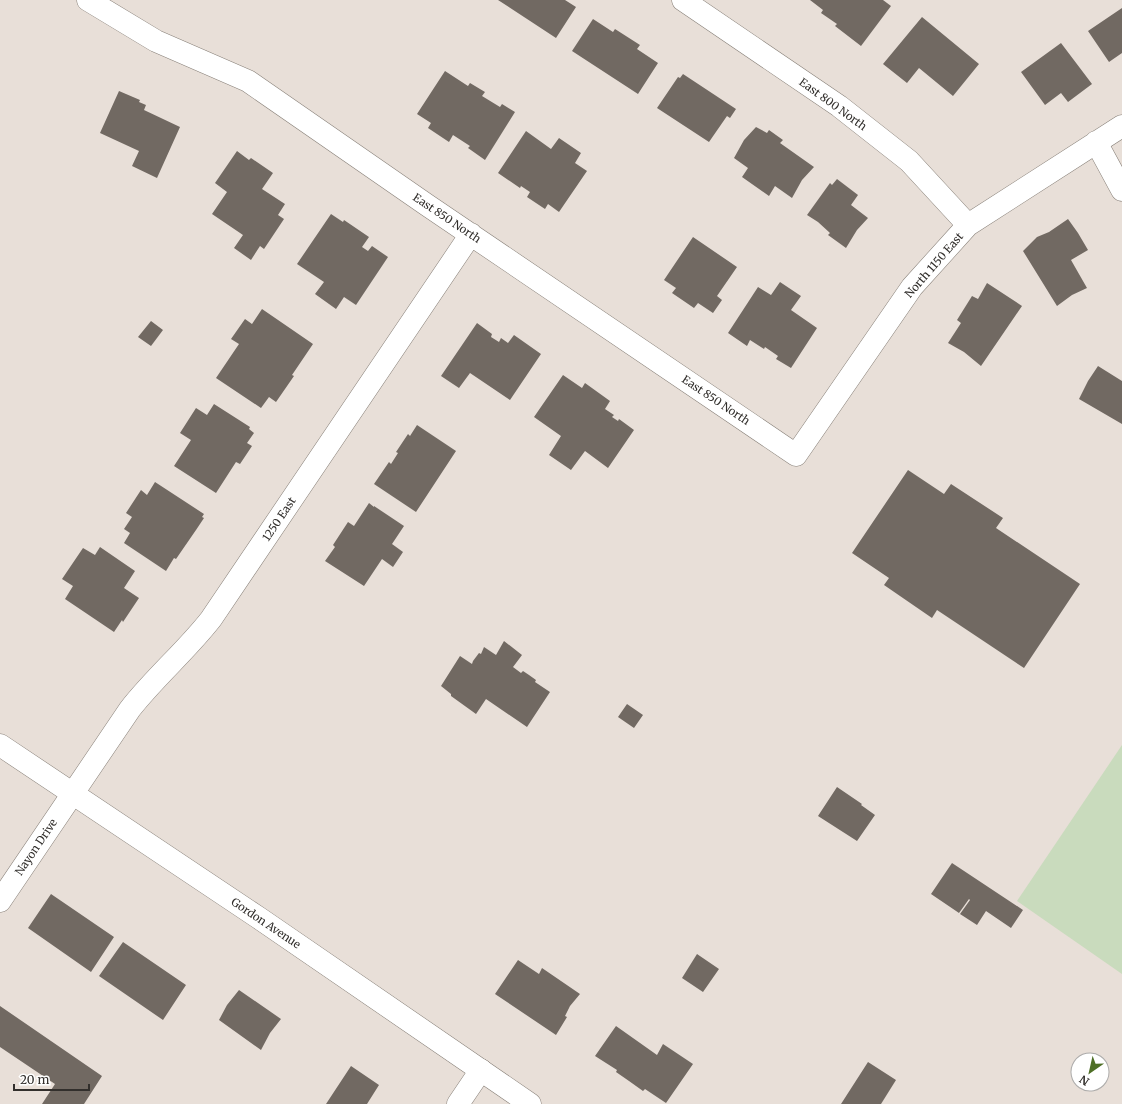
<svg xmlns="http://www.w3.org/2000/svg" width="1122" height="1104" font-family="Merriweather,serif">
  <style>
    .green { fill: #c9dbbd }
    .building { fill: #716962 }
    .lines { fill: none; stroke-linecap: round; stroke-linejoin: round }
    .street-casing { stroke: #888079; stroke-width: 23 }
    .secondary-casing { stroke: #888079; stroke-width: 23 }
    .street { stroke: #fff; stroke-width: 22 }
    .secondary { stroke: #fff; stroke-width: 22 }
    .labels { text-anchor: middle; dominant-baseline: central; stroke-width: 4; stroke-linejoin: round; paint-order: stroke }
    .street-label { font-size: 11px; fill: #322f2c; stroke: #fff }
  </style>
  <rect width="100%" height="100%" fill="#e8dfd8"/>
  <path class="green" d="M 1122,745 L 1122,974 L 1017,901 Z"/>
  <path class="building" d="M 498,0 L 565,0 L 576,7 L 556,38 Z
    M 810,0 L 883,0 L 891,6 L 861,46 L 835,26 L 837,24 L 821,13 L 823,10 Z
    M 1122,8 L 1122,53 L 1109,62 L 1088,31 Z
    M 922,17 L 979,64 L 953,96 L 919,68 L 907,83 L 883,64 Z
    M 593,19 L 613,32 L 615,29 L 640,45 L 637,49 L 658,63 L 638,94 L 572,51 Z
    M 1061,43 L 1092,84 L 1068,102 L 1061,93 L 1045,105 L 1021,72 Z
    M 445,71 L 468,86 L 470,83 L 485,92 L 482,96 L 500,107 L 502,104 L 515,112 L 485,160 L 468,148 L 470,146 L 453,135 L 449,142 L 428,128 L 431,123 L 417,114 Z
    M 683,74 L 736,109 L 730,118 L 727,116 L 709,142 L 657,108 L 678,77 L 680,78 Z
    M 119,91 L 140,100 L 139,102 L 146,105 L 144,110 L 180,127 L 157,178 L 132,166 L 139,151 L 100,133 Z
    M 756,127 L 767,133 L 769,130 L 783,140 L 780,143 L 814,167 L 802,180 L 792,198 L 775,186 L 769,196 L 742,177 L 748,168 L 734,158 L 744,140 Z
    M 526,131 L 551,149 L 559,138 L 581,153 L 575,163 L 587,171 L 559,212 L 548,204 L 545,209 L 527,197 L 530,192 L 521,186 L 520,188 L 498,173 Z
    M 237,151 L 249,160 L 251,158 L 273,173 L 262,189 L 285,204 L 278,215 L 284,219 L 264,249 L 260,246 L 251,260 L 234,248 L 243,235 L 212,214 L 227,192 L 215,183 Z
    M 837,179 L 858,195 L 851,205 L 868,218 L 857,230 L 846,248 L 828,235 L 830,233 L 818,222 L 807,215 L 830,183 L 832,185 Z
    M 331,214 L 343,222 L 344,220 L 369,237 L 362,247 L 368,251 L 372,246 L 388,257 L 356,305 L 344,297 L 336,309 L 315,294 L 324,282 L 297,264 Z
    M 1068,219 L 1078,233 L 1088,250 L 1071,260 L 1087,288 L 1072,295 L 1057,306 L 1023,251 L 1037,237 L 1049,232 Z
    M 693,237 L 737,267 L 717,296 L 722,300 L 713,313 L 698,303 L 694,308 L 672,293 L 676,288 L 664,280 Z
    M 780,282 L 801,296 L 791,310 L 817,328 L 791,368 L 776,359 L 778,356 L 765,347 L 764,349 L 750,340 L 747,346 L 728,333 L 758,287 L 771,295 Z
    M 987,283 L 1022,306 L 981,366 L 964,352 L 948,343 L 961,323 L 957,320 L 972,296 L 978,299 Z
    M 262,309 L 313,344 L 292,375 L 294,376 L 276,402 L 269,397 L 261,408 L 216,378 L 239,344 L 231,339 L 245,319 L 252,324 Z
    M 151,321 L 163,330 L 151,346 L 138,337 Z
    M 477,323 L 492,334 L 491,337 L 499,342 L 501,338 L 508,343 L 514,335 L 541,354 L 510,400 L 470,373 L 459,388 L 441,376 Z
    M 1098,366 L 1122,381 L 1122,424 L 1079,399 L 1088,381 Z
    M 563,375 L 582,388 L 585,383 L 610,401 L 605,409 L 614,415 L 612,417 L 618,421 L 619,419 L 634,430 L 608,468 L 585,451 L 571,470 L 549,455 L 561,436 L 534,417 Z
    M 214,404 L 250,427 L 249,429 L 254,433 L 247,443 L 252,446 L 240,464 L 236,462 L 216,493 L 174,466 L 191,440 L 180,433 L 196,408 L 207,415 Z
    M 417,425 L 456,451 L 416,512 L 374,484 L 389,462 L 391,464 L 398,453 L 396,452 L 408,434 L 410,436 Z
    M 908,470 L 944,494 L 951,484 L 1003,518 L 996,528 L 1080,584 L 1024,668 L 937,610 L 932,618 L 884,585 L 889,578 L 852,553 Z
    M 155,482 L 204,514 L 202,517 L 204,518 L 196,530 L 176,559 L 174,558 L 166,571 L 124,543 L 130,533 L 124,529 L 132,517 L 126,513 L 141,490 L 147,495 Z
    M 369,503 L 374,507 L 374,506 L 404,526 L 392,544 L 403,552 L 393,567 L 382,559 L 364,586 L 325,561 L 335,547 L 333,545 L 348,522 L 354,526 Z
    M 100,547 L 135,571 L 124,588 L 139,598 L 123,622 L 122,620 L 114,632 L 65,599 L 73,586 L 62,579 L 83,548 L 95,555 Z
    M 504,641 L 522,655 L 513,667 L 521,673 L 523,671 L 529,675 L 536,680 L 535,682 L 550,692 L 527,727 L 486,699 L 476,714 L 451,696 L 451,694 L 441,686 L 460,656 L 472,664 L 473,661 L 479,653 L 481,654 L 484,647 L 496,655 Z
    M 627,704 L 643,715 L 634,728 L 618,717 Z
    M 837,787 L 862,804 L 861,805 L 875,815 L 857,841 L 818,816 Z
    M 952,863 L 1023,910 L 1011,928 L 986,911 L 977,925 L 960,914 L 970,900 L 969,899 L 959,913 L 931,894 Z
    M 51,894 L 114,937 L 91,972 L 28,928 Z
    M 123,942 L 186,985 L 163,1020 L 99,976 Z
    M 697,954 L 719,969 L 703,992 L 682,978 Z
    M 518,960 L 539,974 L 542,968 L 580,994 L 570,1006 L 565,1016 L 567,1017 L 556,1035 L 495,994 Z
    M 239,990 L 281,1019 L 270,1033 L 261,1050 L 219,1020 L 227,1005 Z
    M 0,1006 L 102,1076 L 84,1104 L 42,1104 L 55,1084 L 0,1047 Z
    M 616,1026 L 657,1055 L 663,1044 L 693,1064 L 666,1103 L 645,1089 L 643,1091 L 629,1081 L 616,1072 L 617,1070 L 595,1056 Z
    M 868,1062 L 896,1080 L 881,1104 L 841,1104 Z
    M 351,1066 L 379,1085 L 367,1104 L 326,1104 Z"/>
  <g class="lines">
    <g class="street-casing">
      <path id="street" d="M 88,0 L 156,41 L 248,81 L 427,205 L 796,455 L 912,287 L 968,225 L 1122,126
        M 683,0 L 839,106 L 909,161 L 968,225
        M 1096,142 L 1122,190
        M 0,901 L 130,709 C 155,677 186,651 211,619 L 471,234
        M 458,1104 L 481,1070"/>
    </g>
    <g class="secondary-casing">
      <path id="secondary" d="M 0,745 L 259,918 L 530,1104"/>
    </g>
    <use href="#street" class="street"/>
    <use href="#secondary" class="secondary"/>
  </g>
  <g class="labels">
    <g class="street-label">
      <text transform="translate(833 104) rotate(36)">East 800 North</text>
      <text transform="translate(447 218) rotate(34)">East 850 North</text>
      <text transform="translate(934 265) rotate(-49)">North 1150 East</text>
      <text transform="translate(716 400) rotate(34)">East 850 North</text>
      <text transform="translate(279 519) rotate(-56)">1250 East</text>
      <text transform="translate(36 847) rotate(-56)">Nayon Drive</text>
      <text transform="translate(266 923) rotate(34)">Gordon Avenue</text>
    </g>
  </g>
  <g transform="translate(1090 1072) rotate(214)"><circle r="19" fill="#ffffff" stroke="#adacab"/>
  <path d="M0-3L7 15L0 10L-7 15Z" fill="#4e6f26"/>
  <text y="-6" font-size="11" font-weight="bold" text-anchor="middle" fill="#322f2c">N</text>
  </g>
  <path d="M14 1084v6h75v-6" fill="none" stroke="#322f2c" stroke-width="2"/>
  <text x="20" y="1084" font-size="12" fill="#322f2c" stroke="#ffffff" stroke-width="3" paint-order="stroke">20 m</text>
</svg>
